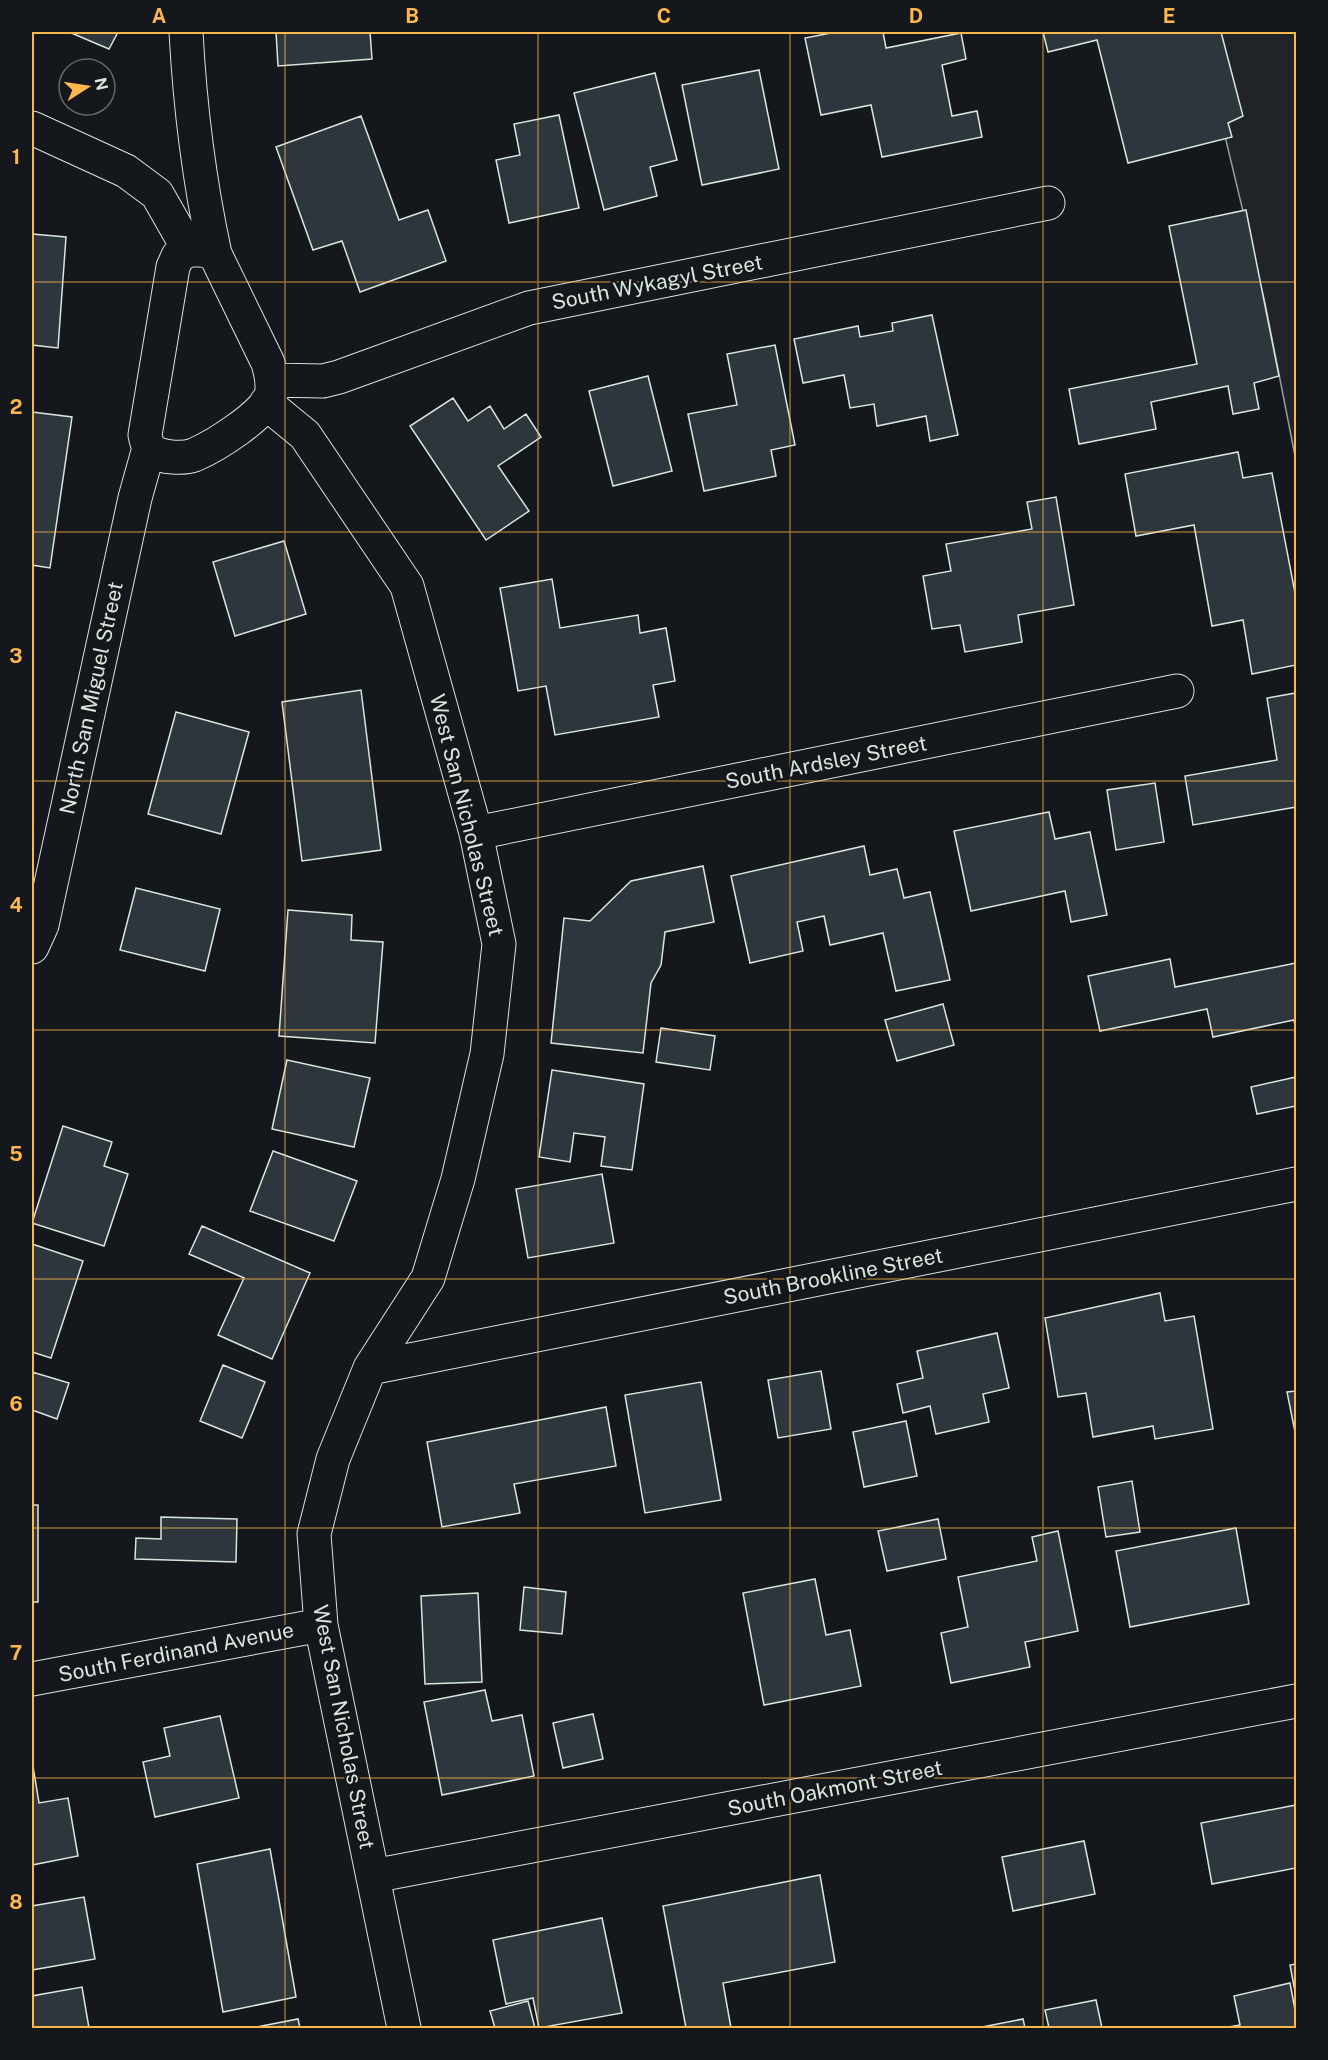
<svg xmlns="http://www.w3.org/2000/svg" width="1328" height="2060" font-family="'Public Sans',sans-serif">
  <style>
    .green { fill: #202428; stroke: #939e99; stroke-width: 1.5 }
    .building { fill: #2c363c; stroke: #d8e6dc; stroke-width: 1.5 }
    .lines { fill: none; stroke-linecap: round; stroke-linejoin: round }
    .minor-casing { stroke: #d8e6dc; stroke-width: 35 }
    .minor { stroke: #14181c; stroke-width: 33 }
    .grid { fill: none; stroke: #ffb74d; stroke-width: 1.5; stroke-opacity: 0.55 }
    .labels { text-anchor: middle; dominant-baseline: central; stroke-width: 4.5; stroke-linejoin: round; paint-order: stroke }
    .street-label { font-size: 21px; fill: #d8e6dc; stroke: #14181c }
    .neatline { fill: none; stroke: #ffb74d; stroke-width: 2 }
    .grid-label { font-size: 20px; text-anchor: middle; font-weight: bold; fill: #ffb74d }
  </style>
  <rect width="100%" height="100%" fill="#14181c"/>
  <path class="green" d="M 1200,32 L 1296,32 L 1296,461 L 1265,303 Z"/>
  <path class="building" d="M 69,32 L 118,32 L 109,49 Z
    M 276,32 L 370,32 L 372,59 L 278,66 Z
    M 836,32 L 883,32 L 886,48 L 961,33 L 966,59 L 942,65 L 952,116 L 977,111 L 982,137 L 882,157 L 871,105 L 821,115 L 805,38 Z
    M 1043,32 L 1221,32 L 1243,116 L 1228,123 L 1232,137 L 1128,163 L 1097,40 L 1048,52 Z
    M 759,70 L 779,169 L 702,185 L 682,85 Z
    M 655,73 L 677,160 L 650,167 L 657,196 L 604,210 L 574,93 Z
    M 559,115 L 579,208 L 509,223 L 496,160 L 520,155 L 514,124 Z
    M 361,116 L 399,220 L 428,210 L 446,261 L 360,292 L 342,241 L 313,250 L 276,147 Z
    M 1246,210 L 1279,376 L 1254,383 L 1259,409 L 1233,414 L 1228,386 L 1151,402 L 1156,429 L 1079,444 L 1069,389 L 1197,364 L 1169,226 Z
    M 32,234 L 66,237 L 58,348 L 32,345 Z
    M 932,315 L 958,435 L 930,441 L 926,416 L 877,426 L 874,404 L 850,408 L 844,375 L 803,383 L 794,339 L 858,326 L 860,337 L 893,331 L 892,323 Z
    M 775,345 L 795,445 L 771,450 L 776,476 L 704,491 L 688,414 L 737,405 L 727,354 Z
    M 648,376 L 672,471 L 613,486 L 589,391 Z
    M 453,398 L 468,421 L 490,406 L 504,429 L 526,414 L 541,437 L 498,466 L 529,511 L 486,540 L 410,426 Z
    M 32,412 L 72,417 L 50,568 L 32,565 Z
    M 1238,452 L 1243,478 L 1272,473 L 1296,598 L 1296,665 L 1252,674 L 1243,620 L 1212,626 L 1194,525 L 1136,536 L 1125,474 Z
    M 1056,497 L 1074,605 L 1018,615 L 1022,642 L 965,652 L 960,625 L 932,629 L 923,576 L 951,571 L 946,544 L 1032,529 L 1027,502 Z
    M 284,541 L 306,614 L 235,636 L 213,562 Z
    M 552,579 L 560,628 L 638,615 L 640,633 L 666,628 L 675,681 L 653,685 L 659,717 L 555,735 L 546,686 L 518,691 L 500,588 Z
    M 361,690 L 381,850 L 302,861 L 282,702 Z
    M 1296,693 L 1296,807 L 1193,825 L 1185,776 L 1277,760 L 1267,698 Z
    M 176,712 L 249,732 L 221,834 L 148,814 Z
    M 1155,783 L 1164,842 L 1116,850 L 1107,790 Z
    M 1049,812 L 1055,839 L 1090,832 L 1107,915 L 1071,922 L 1065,891 L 971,911 L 954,831 Z
    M 864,846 L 870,875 L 897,869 L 904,898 L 930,892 L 950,980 L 896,991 L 883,933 L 830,945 L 824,916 L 797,922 L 803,951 L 750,963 L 731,876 Z
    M 703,866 L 714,922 L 665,932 L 661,965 L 651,983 L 643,1053 L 551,1043 L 564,918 L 590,921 L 631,881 Z
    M 136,888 L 220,909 L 205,971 L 120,950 Z
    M 288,910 L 352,915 L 351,940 L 383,942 L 375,1043 L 279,1036 Z
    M 1170,959 L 1175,987 L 1296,963 L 1296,1032 L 1294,1020 L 1213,1037 L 1207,1009 L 1100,1031 L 1088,976 Z
    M 943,1004 L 954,1045 L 897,1061 L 885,1020 Z
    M 661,1028 L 715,1036 L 710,1070 L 656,1062 Z
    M 287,1060 L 370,1078 L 354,1147 L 272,1129 Z
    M 552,1070 L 644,1084 L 632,1170 L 601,1166 L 605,1137 L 574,1133 L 570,1162 L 539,1157 Z
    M 1296,1077 L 1296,1106 L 1257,1114 L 1251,1087 Z
    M 63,1126 L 112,1142 L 104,1166 L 128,1174 L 104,1246 L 32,1223 Z
    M 273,1151 L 357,1181 L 334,1241 L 250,1211 Z
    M 602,1174 L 614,1243 L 528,1258 L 516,1189 Z
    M 202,1226 L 310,1273 L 272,1359 L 218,1335 L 244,1278 L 189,1254 Z
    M 32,1244 L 83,1261 L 51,1358 L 32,1352 Z
    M 1160,1293 L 1165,1321 L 1194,1316 L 1213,1429 L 1155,1439 L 1153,1426 L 1093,1437 L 1086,1393 L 1058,1397 L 1045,1318 Z
    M 997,1333 L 1009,1388 L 983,1394 L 989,1422 L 936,1434 L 930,1406 L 903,1413 L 897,1384 L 923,1378 L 917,1351 Z
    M 223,1365 L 265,1382 L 242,1438 L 200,1421 Z
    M 821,1371 L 831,1429 L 778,1438 L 768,1380 Z
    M 32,1372 L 69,1383 L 57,1419 L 32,1410 Z
    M 701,1382 L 721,1500 L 645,1513 L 625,1395 Z
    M 1296,1391 L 1296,1431 L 1295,1432 L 1287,1392 Z
    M 606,1407 L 616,1466 L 514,1484 L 520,1513 L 442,1527 L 427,1442 Z
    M 906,1421 L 917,1476 L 864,1487 L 853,1432 Z
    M 1132,1481 L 1140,1532 L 1106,1537 L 1098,1487 Z
    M 32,1505 L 38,1505 L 38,1602 L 32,1602 Z
    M 161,1517 L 237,1519 L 236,1562 L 135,1559 L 136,1538 L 161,1539 Z
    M 938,1519 L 946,1559 L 887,1571 L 878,1531 Z
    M 1236,1528 L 1249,1604 L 1130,1627 L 1116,1551 Z
    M 1058,1531 L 1078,1631 L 1025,1642 L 1030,1667 L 951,1683 L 941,1633 L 968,1627 L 958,1577 L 1037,1561 L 1032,1537 Z
    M 815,1579 L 826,1635 L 850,1630 L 861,1686 L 764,1705 L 743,1593 Z
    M 524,1587 L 566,1592 L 562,1634 L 520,1630 Z
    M 478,1593 L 482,1682 L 425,1684 L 421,1596 Z
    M 485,1690 L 492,1721 L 522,1715 L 534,1776 L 442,1795 L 424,1702 Z
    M 593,1714 L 603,1759 L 563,1768 L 553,1723 Z
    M 220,1716 L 239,1798 L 155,1817 L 143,1762 L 170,1756 L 164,1728 Z
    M 32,1760 L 39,1803 L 68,1798 L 78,1856 L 32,1865 Z
    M 1296,1805 L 1296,1868 L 1212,1884 L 1201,1823 Z
    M 1084,1841 L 1095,1894 L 1013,1911 L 1002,1857 Z
    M 270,1849 L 296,1997 L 223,2012 L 197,1864 Z
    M 820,1875 L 835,1962 L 723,1983 L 731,2028 L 686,2028 L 663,1906 Z
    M 84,1897 L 95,1959 L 32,1970 L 32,1906 Z
    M 602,1918 L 622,2013 L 539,2028 L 533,1998 L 506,2004 L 493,1940 Z
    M 1296,1964 L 1296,1997 L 1290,1965 Z
    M 1290,1983 L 1296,2015 L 1296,2028 L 1223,2028 L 1240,2025 L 1234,1996 Z
    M 82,1987 L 89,2028 L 32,2028 L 32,1996 Z
    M 1096,2000 L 1102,2028 L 1049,2028 L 1045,2010 Z
    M 528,2001 L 535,2028 L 495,2028 L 490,2011 Z
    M 298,2019 L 300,2028 L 252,2028 Z
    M 1023,2019 L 1025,2028 L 977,2028 Z"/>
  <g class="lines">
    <g class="minor-casing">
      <path id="minor" d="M 186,32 C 190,107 199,180 215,254
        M 32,128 L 126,171 L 157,194 L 189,250
        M 189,250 L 203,250 L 215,254 L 268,363 C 271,374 274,384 271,395 C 263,416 215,446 194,455 C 183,459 158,458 150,449 C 147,446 146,439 145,435 L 173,267 L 178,256 Z
        M 273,380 L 323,381 L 339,377 L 529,308 L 1048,203
        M 266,403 L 305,435 L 407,586 L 476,833 L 499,944 L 487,1054 L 458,1179 L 428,1278 L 370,1368 L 333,1459 L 314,1534 L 321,1625 L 404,2028
        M 476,833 L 1177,691
        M 32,947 L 42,925 L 135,498 L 149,448
        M 370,1368 L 1296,1184
        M 32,1679 L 321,1625
        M 373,1876 L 1296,1701"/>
    </g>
    <use href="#minor" class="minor"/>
  </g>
  <path class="grid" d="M 285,32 L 285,2028M 538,32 L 538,2028M 790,32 L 790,2028M 1043,32 L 1043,2028M 32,282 L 1296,282M 32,532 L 1296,532M 32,781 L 1296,781M 32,1030 L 1296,1030M 32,1279 L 1296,1279M 32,1528 L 1296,1528M 32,1778 L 1296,1778"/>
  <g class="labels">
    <g class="street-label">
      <text transform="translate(657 282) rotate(-11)">South Wykagyl Street</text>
      <text transform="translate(91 698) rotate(-78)">North San Miguel Street</text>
      <text transform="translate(826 762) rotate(-11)">South Ardsley Street</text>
      <text transform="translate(467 815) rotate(76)">West San Nicholas Street</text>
      <text transform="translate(833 1276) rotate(-11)">South Brookline Street</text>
      <text transform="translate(176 1652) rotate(-11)">South Ferdinand Avenue</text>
      <text transform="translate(344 1727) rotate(79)">West San Nicholas Street</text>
      <text transform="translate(835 1788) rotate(-11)">South Oakmont Street</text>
    </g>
  </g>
  <rect width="1328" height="2060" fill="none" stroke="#14181c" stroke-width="66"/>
  <g transform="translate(87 87) rotate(78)"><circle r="28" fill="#14181c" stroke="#626a69" stroke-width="1.5"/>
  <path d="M0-4.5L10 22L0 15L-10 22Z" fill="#ffb74d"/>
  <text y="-9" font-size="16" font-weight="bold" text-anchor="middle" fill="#d8e6dc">N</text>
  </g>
  <rect x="33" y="33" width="1262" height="1994" class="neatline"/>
  <g class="grid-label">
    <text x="159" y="23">A</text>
    <text x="412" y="23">B</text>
    <text x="664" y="23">C</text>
    <text x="916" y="23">D</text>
    <text x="1169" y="23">E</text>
    <text x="16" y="164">1</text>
    <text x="16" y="414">2</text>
    <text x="16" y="663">3</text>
    <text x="16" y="912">4</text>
    <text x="16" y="1161">5</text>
    <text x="16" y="1411">6</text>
    <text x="16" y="1660">7</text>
    <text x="16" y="1909">8</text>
  </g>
</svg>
